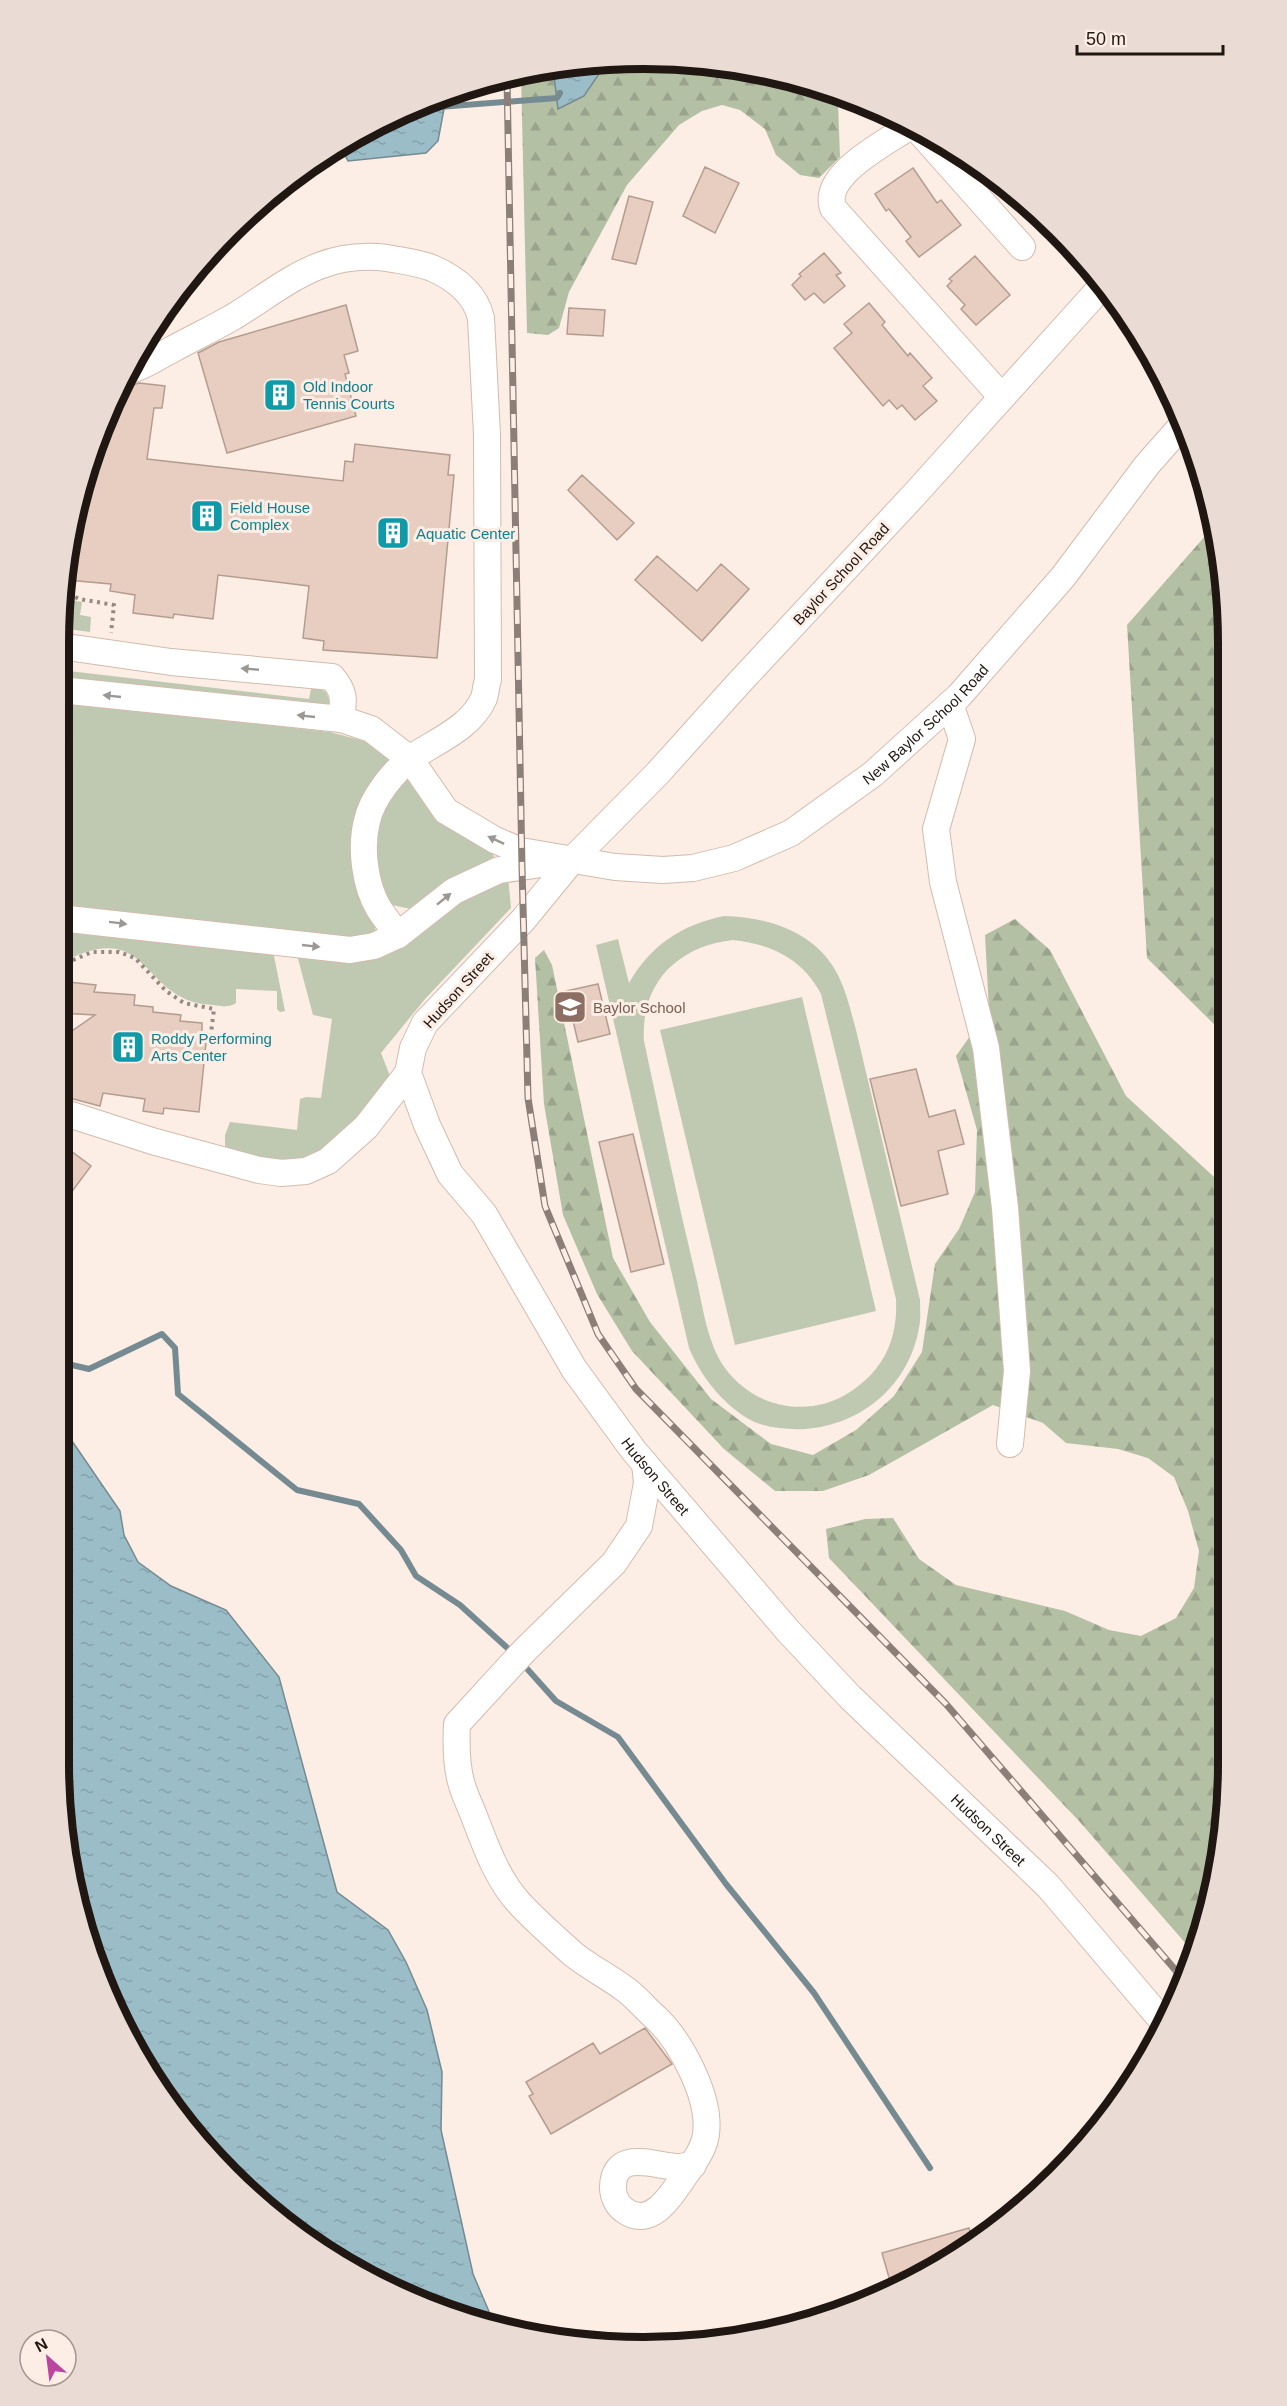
<svg xmlns="http://www.w3.org/2000/svg" width="1287" height="2406" font-family="Helvetica,sans-serif">
  <style>
    .green { fill: #bfc9b2; fill-rule: evenodd }
    .forest { fill: url(#forest-firs) }
    .water { fill: url(#water-ripples); stroke: #758b91; stroke-width: 1.5 }
    .lines { fill: none; stroke-linecap: round; stroke-linejoin: round }
    .stream { stroke: #758b91; stroke-width: 6 }
    .building { fill: #e7cec1; stroke: #b49d90; stroke-width: 1.5 }
    .minor-casing { stroke: #d3bbad; stroke-width: 28 }
    .path { stroke: #958982; stroke-width: 4; stroke-dasharray: 3 4.5; stroke-linecap: butt }
    .minor { stroke: #fff; stroke-width: 26 }
    .rail-casing { stroke: #8b7f78; stroke-width: 7 }
    .rail { stroke: #fcede5; stroke-width: 4.5; stroke-dasharray: 14; stroke-linecap: butt }
    .oneway { fill: #9b9794 }
    .labels { text-anchor: middle; dominant-baseline: central; stroke-width: 6; stroke-linejoin: round; paint-order: stroke }
    .culture-label { font-size: 15px; fill: #0d838f; stroke: #fcede5; text-anchor: start }
    .street-label { font-size: 15px; fill: #201712; stroke: #fcede5 }
    .education-label { font-size: 15px; fill: #785e54; stroke: #fcede5; text-anchor: start }
    .rim { fill: none; stroke: #201712; stroke-width: 8 }
  </style>
  <defs>
    <pattern id="forest-firs" width="22" height="20" patternUnits="userSpaceOnUse" patternTransform="scale(1.5)"><rect width="22" height="20" fill="#b3c0a4"/><path d="M5 1l3.5 6h-7zM16 11l3.5 6h-7z" fill="#9aa48c"/></pattern>
    <pattern id="water-ripples" width="26" height="14" patternUnits="userSpaceOnUse" patternTransform="scale(1.5)"><rect width="26" height="14" fill="#9abdc8"/><path d="M2 4q2-2 4 0t4 0M15 11q2-2 4 0t4 0" fill="none" stroke="#84a2ab"/></pattern>
  </defs>
  <rect width="100%" height="100%" fill="#fcede5"/>
  <path class="green" d="M 61,598 L 82,602 L 80,615 L 91,617 L 90,632 L 60,628 Z
    M 60,670 L 309,699 L 312,684 L 326,692 L 331,705 L 330,709 L 60,682 Z
    M 60,701 L 330,732 L 375,744 L 391,759 L 379,782 L 373,917 L 376,933 L 357,938 L 336,938 L 59,908 Z
    M 411,777 L 493,853 L 494,858 L 423,899 L 411,909 L 392,905 L 382,891 L 373,838 L 387,801 L 403,779 Z
    M 508,876 L 511,908 L 425,999 L 381,1053 L 390,1076 L 388,1086 L 315,1161 L 264,1163 L 225,1148 L 225,1135 L 230,1122 L 297,1130 L 300,1099 L 306,1097 L 321,1098 L 332,1019 L 313,1015 L 297,955 L 326,956 Z
    M 724,916 C 770,917 818,933 839,977 C 847,994 851,1012 856,1030 L 920,1300 C 920,1309 921,1319 919,1328 C 909,1385 862,1425 805,1429 C 787,1430 763,1428 747,1418 C 721,1402 701,1376 689,1348 L 596,945 L 618,939 L 629,983 C 651,945 681,925 724,916 ZM 733,940 C 771,944 803,959 821,994 L 896,1299 C 898,1339 884,1370 850,1392 C 809,1419 754,1408 725,1368 C 707,1343 703,1307 696,1277 C 677,1199 661,1120 644,1041 C 640,983 678,946 733,940 Z
    M 59,925 L 273,951 L 285,1011 L 280,1012 L 277,1009 L 277,991 L 236,989 L 236,1003 C 229,1008 222,1006 213,1005 C 138,1002 153,913 59,964 Z
    M 802,997 L 876,1311 L 735,1345 L 660,1030 Z"/>
  <path class="forest" d="M 682,60 L 795,79 L 844,97 L 838,103 L 840,157 L 819,178 L 800,175 L 776,155 L 765,129 L 740,110 L 722,105 L 702,111 L 679,125 L 627,185 L 569,292 L 559,328 L 548,335 L 527,333 L 521,74 L 553,67 L 559,109 L 584,96 L 607,62 Z
    M 1213,527 L 1223,567 L 1225,1035 L 1147,958 L 1127,625 Z
    M 1015,919 L 1050,950 L 1126,1096 L 1225,1187 L 1227,1800 L 1208,1914 L 1194,1953 L 1079,1821 L 829,1558 L 826,1529 L 865,1519 L 893,1518 L 919,1559 L 956,1585 L 1065,1611 L 1109,1630 L 1141,1636 L 1176,1618 L 1194,1588 L 1199,1551 L 1188,1511 L 1174,1477 L 1148,1458 L 1118,1449 L 1066,1443 L 1043,1423 L 993,1405 L 869,1475 L 823,1491 L 775,1491 L 724,1449 L 632,1351 L 597,1294 L 563,1215 L 544,1104 L 535,958 L 544,950 L 552,965 L 613,1258 L 650,1322 L 711,1399 L 771,1444 L 813,1455 L 856,1430 L 894,1396 L 922,1352 L 935,1264 L 959,1229 L 975,1192 L 977,1130 L 956,1056 L 989,1009 L 985,935 Z"/>
  <path class="water" d="M 607,62 L 584,96 L 558,109 L 553,67 L 567,63 Z
    M 447,93 L 438,141 L 426,153 L 348,161 L 340,145 L 351,137 Z
    M 59,1422 L 120,1511 L 124,1535 L 138,1562 L 171,1586 L 226,1610 L 279,1677 L 337,1892 L 388,1930 L 406,1962 L 427,2010 L 442,2072 L 441,2130 L 473,2274 L 496,2328 L 419,2303 L 319,2249 L 258,2202 L 180,2119 L 137,2055 L 90,1951 L 70,1876 L 59,1762 Z"/>
  <g class="lines">
    <path class="stream" d="M 439,107 L 557,98 L 560,93
      M 59,1362 L 89,1369 L 162,1334 L 175,1348 L 178,1394 L 297,1490 L 359,1504 L 401,1550 L 416,1576 L 460,1605 L 514,1654
      M 521,1662 L 556,1701 L 618,1737 L 726,1884 L 814,1993 L 930,2168"/>
  </g>
  <path class="building" d="M 705,167 L 739,183 L 715,233 L 683,216 Z
    M 913,168 L 937,203 L 941,200 L 961,225 L 919,257 L 906,241 L 911,237 L 889,209 L 886,211 L 875,194 Z
    M 629,196 L 653,202 L 636,264 L 612,259 Z
    M 824,253 L 841,273 L 836,275 L 845,286 L 824,303 L 814,293 L 805,300 L 792,285 L 801,276 L 799,274 Z
    M 975,256 L 1010,295 L 976,325 L 961,309 L 965,305 L 947,286 L 952,281 L 949,279 Z
    M 869,303 L 885,322 L 882,325 L 908,356 L 910,353 L 932,378 L 923,386 L 937,401 L 915,420 L 902,405 L 897,409 L 889,400 L 883,406 L 834,348 L 852,333 L 844,324 Z
    M 346,305 L 358,351 L 344,355 L 349,373 L 345,374 L 356,416 L 227,453 L 198,353 L 219,342 Z
    M 569,308 L 605,310 L 603,336 L 567,334 Z
    M 139,383 L 165,386 L 162,408 L 154,408 L 147,459 L 343,481 L 345,461 L 353,462 L 355,444 L 450,455 L 448,475 L 454,475 L 437,658 L 323,650 L 324,641 L 303,638 L 309,586 L 218,575 L 213,619 L 174,614 L 173,618 L 133,613 L 135,595 L 110,591 L 111,584 L 67,580 L 78,492 L 119,384 L 130,386 Z
    M 582,475 L 634,523 L 617,540 L 568,490 Z
    M 657,556 L 697,591 L 721,564 L 749,589 L 702,641 L 635,580 Z
    M 59,981 L 96,985 L 94,992 L 135,995 L 134,1005 L 153,1007 L 153,1012 L 181,1015 L 180,1021 L 202,1023 L 202,1033 L 207,1033 L 199,1112 L 164,1108 L 163,1114 L 143,1111 L 145,1099 L 103,1093 L 100,1106 L 66,1097 L 72,1057 L 59,1048 L 59,1040 L 95,1015 L 59,1013 Z
    M 598,984 L 610,1034 L 578,1042 L 566,991 Z
    M 916,1069 L 929,1117 L 955,1110 L 964,1144 L 938,1151 L 948,1194 L 901,1206 L 870,1079 Z
    M 633,1134 L 664,1264 L 631,1272 L 599,1142 Z
    M 59,1142 L 91,1166 L 59,1209 Z
    M 645,2028 L 672,2064 L 551,2134 L 529,2096 L 533,2094 L 526,2082 L 593,2043 L 600,2054 Z
    M 969,2228 L 974,2244 L 968,2249 L 901,2285 L 892,2288 L 882,2253 Z"/>
  <g class="lines">
    <g class="minor-casing">
      <g id="minor">
        <path d="M 912,125 C 889,141 821,174 833,208 L 1001,396"/>
        <path d="M 918,130 L 1022,247"/>
        <path id="s1" d="M 1104,284 L 914,495 L 738,684 L 657,774 L 573,859 L 523,920 L 425,1023 L 413,1048 L 408,1073 L 427,1125 L 450,1174 L 484,1214 L 574,1369 L 634,1451 L 789,1632 L 850,1697 L 1048,1886 L 1166,2025"/>
        <path d="M 127,371 C 142,368 159,356 173,349 C 193,338 214,328 233,317 C 287,284 320,250 387,258 C 403,261 417,262 432,268 C 455,278 475,293 481,318 L 487,435 L 488,680 C 486,685 486,692 484,698 C 471,728 436,741 411,758 C 393,772 372,798 367,821 C 360,848 365,886 379,909 C 385,918 392,927 398,935"/>
        <path d="M 60,646 L 171,662 L 332,677 C 345,692 344,700 341,719"/>
        <path id="s2" d="M 60,690 L 341,719 L 371,729 L 410,759 L 446,811 L 495,840 L 521,851 L 615,867 L 663,870 L 693,868 L 734,858 L 791,833 L 873,774 L 959,696 L 1063,577 L 1147,465 L 1185,422"/>
        <path d="M 950,704 L 962,739 L 936,829 L 943,882 L 986,1048 L 1005,1208 L 1017,1371 L 1010,1444"/>
        <path d="M 59,918 L 350,950 L 374,946 L 398,935 L 454,891 L 499,870 L 549,863"/>
        <path d="M 59,1111 L 152,1141 L 259,1170 L 281,1173 L 306,1171 L 328,1161 L 366,1127 L 408,1073"/>
        <path d="M 645,1464 L 647,1483 L 639,1526 L 614,1563 L 525,1650 L 457,1724 C 456,1743 456,1763 461,1782 C 464,1794 470,1805 474,1816 C 486,1847 497,1879 520,1904 C 536,1921 555,1938 573,1954 C 589,1967 609,1977 625,1989 C 636,1997 645,2008 655,2017 C 681,2041 711,2098 706,2134 C 704,2150 692,2165 683,2178 C 671,2196 650,2230 624,2210 C 617,2205 613,2196 613,2187 C 614,2147 657,2167 679,2167 C 683,2167 688,2165 693,2165"/>
      </g>
    </g>
    <path class="path" d="M 62,590 L 79,599 L 114,605 L 111,633
      M 59,966 L 92,952 L 119,952 L 135,958 L 166,991 L 184,1003 L 214,1009 L 210,1041 L 206,1040
      M 59,1024 L 73,1026"/>
    <use href="#minor" class="minor"/>
    <g class="rail-casing">
      <path id="rail" d="M 507,78 L 522,867 L 528,1098 L 545,1206 L 598,1334 L 636,1389 L 946,1704 L 1184,1980"/>
    </g>
    <use href="#rail" class="rail"/>
  </g>
  <defs><path id="oneway-solid" d="M-6-.8H1V-3.2L6.5 0L1 3.2V.8H-6Z" transform="scale(1.5)"/></defs>
  <g class="oneway">
    <use href="#oneway-solid" transform="translate(250 669) rotate(-175)"/>
    <use href="#oneway-solid" transform="translate(112 696) rotate(-174)"/>
    <use href="#oneway-solid" transform="translate(306 716) rotate(-174)"/>
    <use href="#oneway-solid" transform="translate(496 840) rotate(-155)"/>
    <use href="#oneway-solid" transform="translate(444 899) rotate(-39)"/>
    <use href="#oneway-solid" transform="translate(118 923) rotate(7)"/>
    <use href="#oneway-solid" transform="translate(311 946) rotate(6)"/>
  </g>
  <defs>
    <g id="building-square" transform="scale(1.725)"><rect x="-9" y="-9" width="18" height="18" rx="4" fill="#0f9aa8" stroke="#fcede5"/><path d="M-4-6H4V6H1V3H-1V6H-4ZM-2.5-4.3h1.7v1.8h-1.7ZM.8-4.3h1.7v1.8H.8ZM-2.5-1h1.7V.8h-1.7ZM.8-1h1.7V.8H.8Z" fill="#fff"/></g>
    <g id="school-square" transform="scale(1.725)"><rect x="-9" y="-9" width="18" height="18" rx="4" fill="#8d6e63" stroke="#fcede5"/><path d="M0-5L7-2L0 1L-7-2ZM-4 1L0 2.5L4 1V4Q0 6-4 4Z" fill="#fff"/></g>
  </defs>
  <g fill-rule="evenodd">
    <use href="#building-square" x="280" y="395"/>
    <use href="#building-square" x="207" y="516"/>
    <use href="#building-square" x="393" y="533"/>
    <use href="#school-square" x="570" y="1007"/>
    <use href="#building-square" x="128" y="1047"/>
  </g>
  <g class="labels">
    <g class="culture-label">
      <text x="303" y="386">Old Indoor<tspan x="303" dy="17">Tennis Courts</tspan></text>
      <text x="230" y="507">Field House<tspan x="230" dy="17">Complex</tspan></text>
      <text x="416" y="533">Aquatic Center</text>
      <text x="151" y="1038">Roddy Performing<tspan x="151" dy="17">Arts Center</tspan></text>
    </g>
    <g class="street-label">
      <text transform="translate(841 574) rotate(-47)">Baylor School Road</text>
      <text stroke="none"><textPath href="#s2" startOffset="963">New Baylor School Road</textPath></text>
      <text transform="translate(458 990) rotate(-48)">Hudson Street</text>
      <text stroke="none"><textPath href="#s1" startOffset="1533">Hudson Street</textPath></text>
      <text stroke="none"><textPath href="#s1" startOffset="2019">Hudson Street</textPath></text>
    </g>
    <g class="education-label">
      <text x="593" y="1007">Baylor School</text>
    </g>
  </g>
  <path d="M0 0H1287V2406H0ZM643 69H644A574 574 0 0 1 1218 643V1763A574 574 0 0 1 644 2337H643A574 574 0 0 1 69 1763V643A574 574 0 0 1 643 69Z" fill="#eadcd4" fill-rule="evenodd"/>
  <path class="rim" d="M643 69H644A574 574 0 0 1 1218 643V1763A574 574 0 0 1 644 2337H643A574 574 0 0 1 69 1763V643A574 574 0 0 1 643 69Z"/>
  <g transform="translate(48 2358) rotate(332)"><circle r="28" fill="#fcede5" stroke="#a49791" stroke-width="1.5"/>
  <path d="M0-4.5L10 22L0 15L-10 22Z" fill="#ba469f"/>
  <text y="-9" font-size="16" font-weight="bold" text-anchor="middle" fill="#201712">N</text>
  </g>
  <path d="M1077 45v9h146v-9" fill="none" stroke="#201712" stroke-width="3"/>
  <text x="1086" y="45" font-size="18" fill="#201712" stroke="#fcede5" stroke-width="4.5" paint-order="stroke">50 m</text>
</svg>
